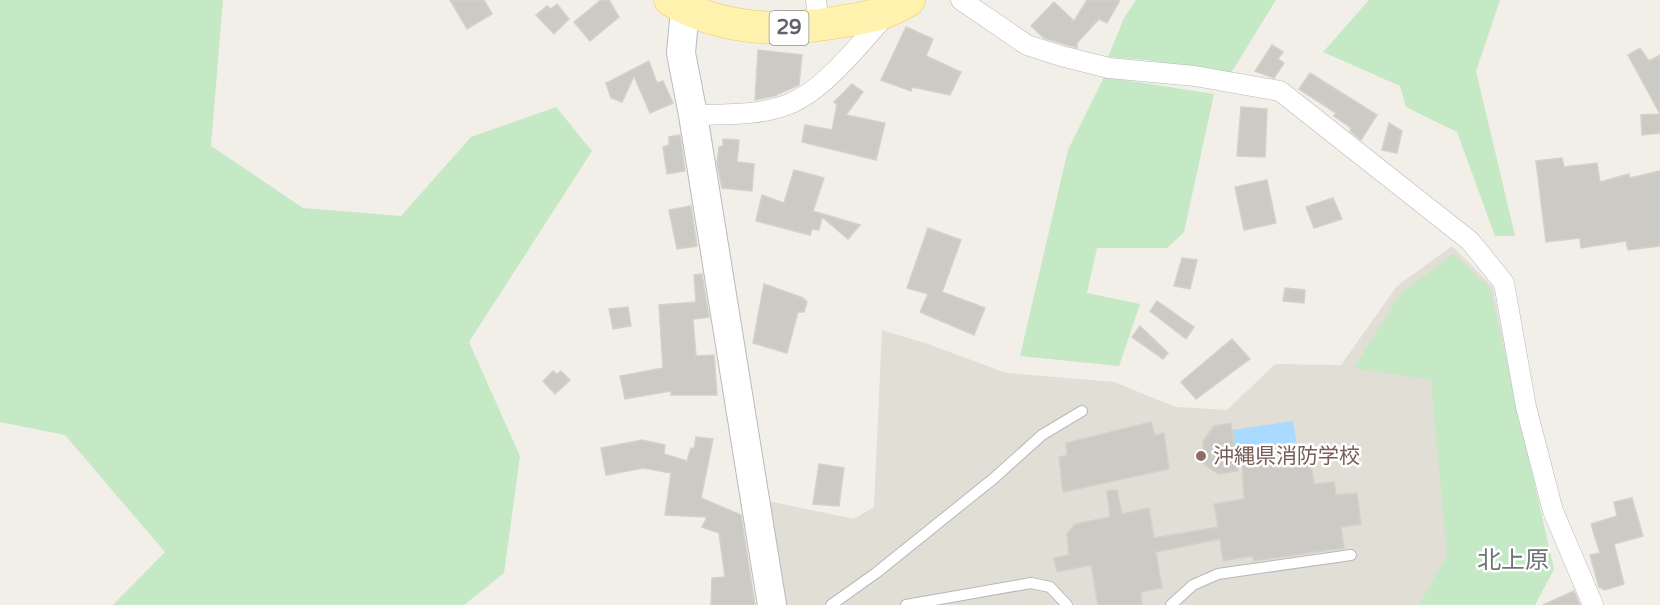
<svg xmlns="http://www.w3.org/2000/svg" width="1660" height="605" font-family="'Varela Round','Noto Sans JP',sans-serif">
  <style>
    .education { fill: #e1ded6 }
    .green { fill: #c5e8c5 }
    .water { fill: #aadaff }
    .building { fill: #cccac5; stroke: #d6d1c6; stroke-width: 1.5 }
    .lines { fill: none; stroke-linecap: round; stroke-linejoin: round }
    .lane-casing { stroke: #b5b8bc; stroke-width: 12 }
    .street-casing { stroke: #b5b8bc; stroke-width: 21 }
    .secondary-casing { stroke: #b6babf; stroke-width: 30 }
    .primary-casing { stroke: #f2c960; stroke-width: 33 }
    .lane { stroke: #fff; stroke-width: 10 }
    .street { stroke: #fff; stroke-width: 20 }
    .secondary { stroke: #fff; stroke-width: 28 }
    .primary { stroke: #fff2af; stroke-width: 32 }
    .education-dot { fill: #8d6e63; stroke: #fff; stroke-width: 2 }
    .labels { text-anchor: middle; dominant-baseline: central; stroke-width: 5; stroke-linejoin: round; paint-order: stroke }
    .shield { fill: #fff; stroke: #8f9295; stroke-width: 1.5 }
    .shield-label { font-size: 20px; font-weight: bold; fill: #5f6368 }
    .education-label { font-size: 21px; fill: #785e54; stroke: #fff; text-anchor: start }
    .quarter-label { font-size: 24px; fill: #70757a; stroke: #fff }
  </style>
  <rect width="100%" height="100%" fill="#f1efe8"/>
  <path class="education" d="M 1452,246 L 1493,287 L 1546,564 L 1520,605 L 776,605 L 768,501 L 854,519 L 874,507 L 882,330 L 928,344 L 1006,373 L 1114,382 L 1176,407 L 1227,410 L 1275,364 L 1341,365 L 1397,286 Z"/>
  <path class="green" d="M 0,0 L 223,0 L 211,146 L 303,208 L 401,216 L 471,137 L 556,107 L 592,151 L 469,342 L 520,456 L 504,573 L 464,605 L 113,605 L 165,552 L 65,435 L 0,422 Z
    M 1136,0 L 1276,0 L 1231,73 L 1147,60 L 1108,57 L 1124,18 Z
    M 1369,0 L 1500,0 L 1476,71 L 1515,236 L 1495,236 L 1457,132 L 1406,107 L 1400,86 L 1323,52 Z
    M 1104,77 L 1214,94 L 1184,232 L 1167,248 L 1097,248 L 1087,293 L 1140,304 L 1119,366 L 1020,356 L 1068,150 Z
    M 1453,254 L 1490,288 L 1554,569 L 1535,605 L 1419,605 L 1447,556 L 1431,380 L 1354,368 L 1400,294 Z"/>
  <path class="water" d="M 1293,421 L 1298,452 L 1236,461 L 1232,430 Z"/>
  <path class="building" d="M 450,0 L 484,0 L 492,14 L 467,29 Z
    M 601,0 L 609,0 L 619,17 L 590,41 L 574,22 Z
    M 1087,0 L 1120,0 L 1107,23 L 1099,19 L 1077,43 L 1077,48 L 1044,38 L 1031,26 L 1054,2 L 1074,21 Z
    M 557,4 L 569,19 L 554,34 L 536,15 L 547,6 L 551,9 Z
    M 906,27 L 933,39 L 926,56 L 961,72 L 950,95 L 912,87 L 911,91 L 881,80 Z
    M 1272,45 L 1283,52 L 1278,59 L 1284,63 L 1274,78 L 1255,71 Z
    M 1640,48 L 1649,61 L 1660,55 L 1660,133 L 1642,135 L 1641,115 L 1660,114 L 1628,55 Z
    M 758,50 L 802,55 L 799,85 L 774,96 L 755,100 Z
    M 649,61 L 657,83 L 663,81 L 673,103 L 650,113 L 634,76 L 622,102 L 611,98 L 606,83 Z
    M 1310,73 L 1377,115 L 1361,140 L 1350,131 L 1351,128 L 1334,116 L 1336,113 L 1299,89 Z
    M 852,84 L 863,92 L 846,115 L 885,123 L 876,160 L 802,142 L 805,125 L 832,130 L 837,105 L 834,102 Z
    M 1241,107 L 1267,109 L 1265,157 L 1237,156 Z
    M 1389,123 L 1402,131 L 1397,153 L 1382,150 Z
    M 680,135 L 685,171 L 667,174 L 663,147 L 669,145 L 669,137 Z
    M 723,139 L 739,140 L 737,162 L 754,164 L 752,191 L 722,188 L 717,163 L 719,147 L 723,146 Z
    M 1562,158 L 1564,167 L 1597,163 L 1600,182 L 1629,174 L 1630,178 L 1660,171 L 1660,246 L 1628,250 L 1626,241 L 1581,248 L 1580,238 L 1546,242 L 1536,161 Z
    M 794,170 L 824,178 L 813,211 L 860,225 L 848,239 L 822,217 L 819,230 L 812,229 L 810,235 L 756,221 L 762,195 L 784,203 Z
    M 1267,180 L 1276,223 L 1244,230 L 1235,187 Z
    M 1333,198 L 1342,219 L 1314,228 L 1306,207 Z
    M 691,206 L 697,246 L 677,249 L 669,210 Z
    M 928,228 L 961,240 L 942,292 L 985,308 L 974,335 L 920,312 L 928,294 L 907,288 Z
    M 1182,258 L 1197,260 L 1190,289 L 1174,286 Z
    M 702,274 L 709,317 L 693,319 L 696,356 L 714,355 L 717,395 L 671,395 L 671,391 L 625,399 L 620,376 L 663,368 L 659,305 L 696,302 L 694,275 Z
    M 764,284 L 803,298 L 807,302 L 804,312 L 798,312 L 787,353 L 753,343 Z
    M 1285,288 L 1305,290 L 1304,303 L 1283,301 Z
    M 1157,301 L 1194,327 L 1186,339 L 1150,311 Z
    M 628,307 L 631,326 L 613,329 L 609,309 Z
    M 1140,326 L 1168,353 L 1163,359 L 1132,337 Z
    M 1232,339 L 1250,359 L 1196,399 L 1181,382 Z
    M 553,371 L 557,374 L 561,371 L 570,380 L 555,394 L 543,381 Z
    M 1151,422 L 1155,435 L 1164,433 L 1169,469 L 1063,492 L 1059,457 L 1067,455 L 1066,443 Z
    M 1231,423 L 1238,471 L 1218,474 L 1204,464 L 1203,441 L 1214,426 Z
    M 696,437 L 713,439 L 701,498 L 741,515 L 755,605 L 711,605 L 712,578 L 725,577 L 719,533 L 702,527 L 707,517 L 665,515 L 671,473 L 643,468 L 606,475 L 601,448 L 642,440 L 665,445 L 664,454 L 687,461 L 691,448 L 694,449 Z
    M 1309,450 L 1314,484 L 1334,482 L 1336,495 L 1357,493 L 1361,524 L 1341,527 L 1344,548 L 1254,561 L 1252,556 L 1223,561 L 1220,539 L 1156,552 L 1162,588 L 1141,592 L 1142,605 L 1098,605 L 1091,565 L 1057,572 L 1054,558 L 1069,555 L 1067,534 L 1075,524 L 1110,517 L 1107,491 L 1117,490 L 1122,514 L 1149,508 L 1154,538 L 1218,527 L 1214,504 L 1244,499 L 1242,460 Z
    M 819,464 L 844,468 L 839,506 L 813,504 Z
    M 1632,498 L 1643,536 L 1614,544 L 1624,584 L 1605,590 L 1599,587 L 1590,555 L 1600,553 L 1591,524 L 1617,516 L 1614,502 Z
    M 1574,591 L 1580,605 L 1543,605 Z"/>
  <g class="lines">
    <g class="lane-casing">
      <path id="lane" d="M 831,605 L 876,573 L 993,479 L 1042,435 L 1082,411
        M 906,605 L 1031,583 L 1050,587 L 1067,605
        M 1171,605 L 1193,585 L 1218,574 L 1351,555"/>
    </g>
    <g class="street-casing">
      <path id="street" d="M 816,0 L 819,25
        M 961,0 L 1027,45 L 1061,56 L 1109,68 L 1195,76 L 1280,91 L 1470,241 L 1504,283 L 1526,407 L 1553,511 L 1593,605
        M 693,115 C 725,114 759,116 789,104 C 826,89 860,43 887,14"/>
    </g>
    <g class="secondary-casing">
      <path id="secondary" d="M 685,9 L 681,53 L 693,115 L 772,605"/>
    </g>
    <g class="primary-casing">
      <path id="primary" d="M 670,0 C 723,31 780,32 839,22 C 868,17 884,16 909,0"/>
    </g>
    <use href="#lane" class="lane"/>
    <use href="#street" class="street"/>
    <use href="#secondary" class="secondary"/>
    <use href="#primary" class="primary"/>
  </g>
  <circle class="education-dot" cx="1201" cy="456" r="6"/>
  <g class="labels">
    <rect class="shield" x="769.5" y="11" width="39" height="34" rx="4.5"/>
    <g class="shield-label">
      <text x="789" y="28">29</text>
    </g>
    <g class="education-label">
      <text x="1213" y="456">沖縄県消防学校</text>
    </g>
    <g class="quarter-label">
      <text x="1513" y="560">北上原</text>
    </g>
  </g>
</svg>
